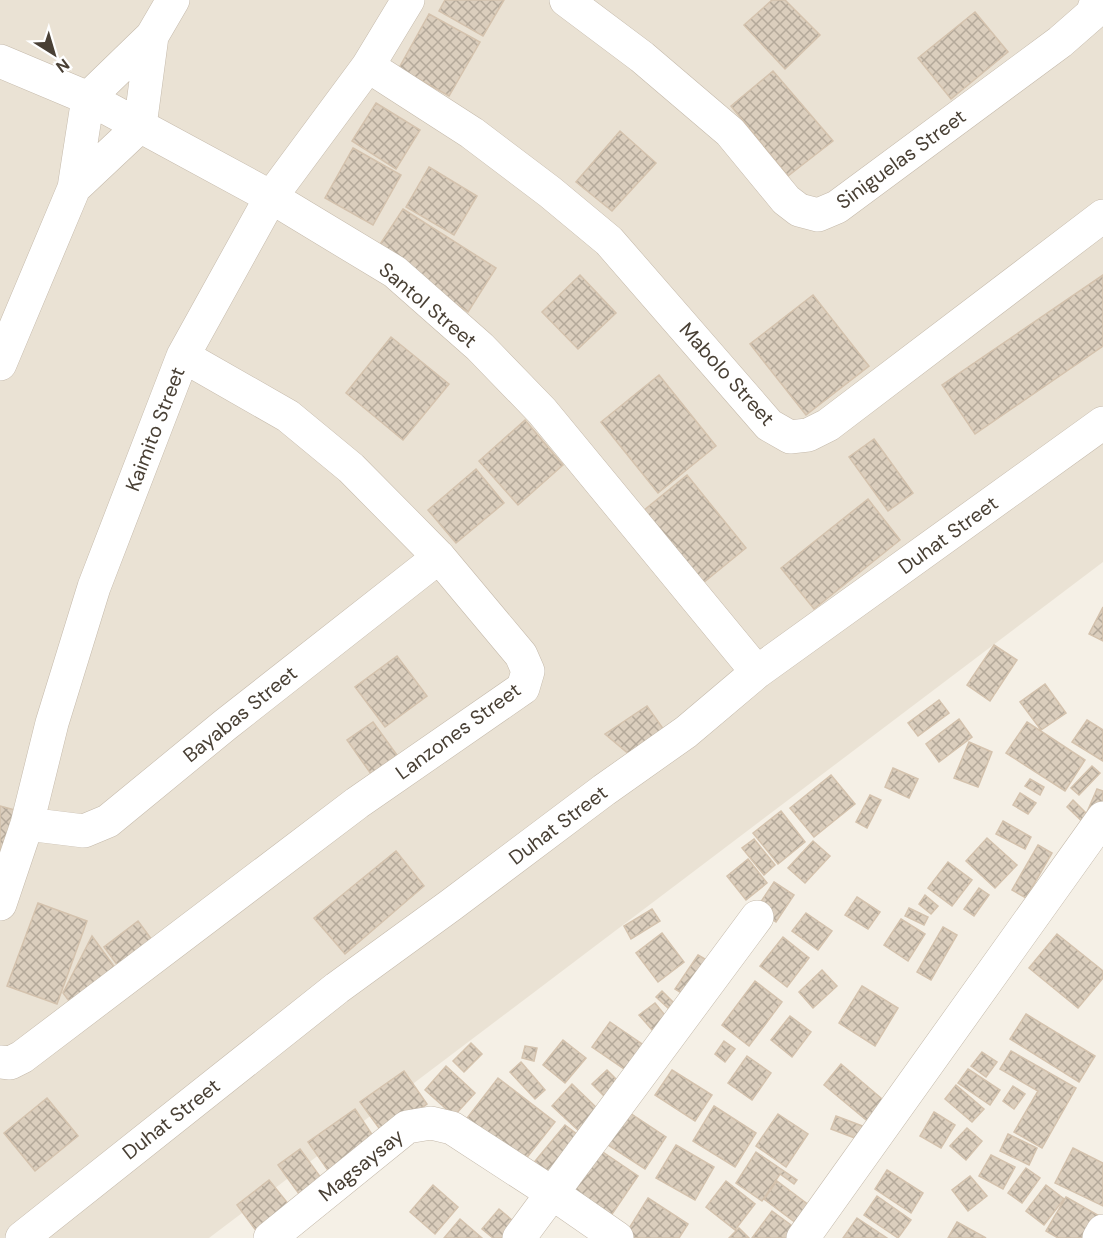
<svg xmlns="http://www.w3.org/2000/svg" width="1103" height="1238" font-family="'DM Sans',sans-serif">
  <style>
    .residential { fill: #eae2d4 }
    .building { fill: url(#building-cross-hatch); stroke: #d4c2ad; stroke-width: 1.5 }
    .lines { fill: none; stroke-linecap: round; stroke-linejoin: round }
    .minor-casing { stroke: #c5baab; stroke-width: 34 }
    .minor { stroke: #fff; stroke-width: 33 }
    .labels { text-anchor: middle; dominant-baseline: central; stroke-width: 6; stroke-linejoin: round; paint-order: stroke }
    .street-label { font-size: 20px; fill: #494035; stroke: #fff }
  </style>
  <defs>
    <pattern id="building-cross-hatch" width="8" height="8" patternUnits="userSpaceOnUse" patternTransform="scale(1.5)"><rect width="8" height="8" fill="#dbcebd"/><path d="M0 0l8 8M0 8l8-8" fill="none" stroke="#b4a99a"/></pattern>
  </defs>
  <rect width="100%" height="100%" fill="#f5f0e6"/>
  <path class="residential" d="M 0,0 L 1103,0 L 1103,562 L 209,1238 L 0,1238 Z"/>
  <path class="building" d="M 445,0 L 504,0 L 483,36 L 439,11 Z
    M 772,0 L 785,0 L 820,35 L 785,69 L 744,25 Z
    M 975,12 L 1008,52 L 951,99 L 918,58 Z
    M 429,14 L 480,42 L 449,96 L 399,68 Z
    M 773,71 L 833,141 L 788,176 L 731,106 Z
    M 376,103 L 420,130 L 396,169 L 352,141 Z
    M 620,131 L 656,163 L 612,211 L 576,182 Z
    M 353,148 L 401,175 L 373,225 L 325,198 Z
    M 429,167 L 477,196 L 454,235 L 406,207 Z
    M 403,209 L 496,268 L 468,312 L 375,252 Z
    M 580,275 L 616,313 L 578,349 L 542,312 Z
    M 1103,275 L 1103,346 L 975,434 L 942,385 Z
    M 813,295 L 869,366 L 806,415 L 750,344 Z
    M 391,337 L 449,384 L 403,440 L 346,393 Z
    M 659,375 L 716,446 L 658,493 L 601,422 Z
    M 525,420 L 563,465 L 518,505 L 479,461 Z
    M 874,439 L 913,493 L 888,511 L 849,457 Z
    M 476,469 L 504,503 L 456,543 L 428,510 Z
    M 687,475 L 746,548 L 703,583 L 643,511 Z
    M 868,499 L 900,540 L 814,609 L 781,568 Z
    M 1103,607 L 1103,641 L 1089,634 Z
    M 994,645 L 1017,660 L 990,701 L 967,685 Z
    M 397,656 L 427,696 L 385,727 L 355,687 Z
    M 1045,684 L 1066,713 L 1041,730 L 1020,702 Z
    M 939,700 L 949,713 L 918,736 L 908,723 Z
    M 647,706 L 669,737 L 636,760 L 605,734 Z
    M 959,719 L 972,737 L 939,762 L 926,744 Z
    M 1087,720 L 1103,730 L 1103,761 L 1072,742 Z
    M 373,722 L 397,755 L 371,774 L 347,740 Z
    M 1027,722 L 1085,760 L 1065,791 L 1006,753 Z
    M 969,742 L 992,752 L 978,787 L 954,778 Z
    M 1092,766 L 1100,773 L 1079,795 L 1071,788 Z
    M 893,768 L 918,779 L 909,798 L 885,787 Z
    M 831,775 L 855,804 L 814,837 L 790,808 Z
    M 1030,779 L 1044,787 L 1040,795 L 1025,786 Z
    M 1097,789 L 1103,791 L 1103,813 L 1101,818 L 1087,812 Z
    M 1020,793 L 1036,803 L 1028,814 L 1013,805 Z
    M 870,795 L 881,800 L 867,828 L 856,822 Z
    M 1073,800 L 1096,823 L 1090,829 L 1067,807 Z
    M 0,806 L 15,810 L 0,857 Z
    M 781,811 L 805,842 L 778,864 L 753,833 Z
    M 1003,821 L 1031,837 L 1025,849 L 996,834 Z
    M 987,838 L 1017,865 L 995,888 L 966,861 Z
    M 754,839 L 775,865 L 764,875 L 742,848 Z
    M 813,841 L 830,856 L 805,883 L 788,868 Z
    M 1038,845 L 1052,853 L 1026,898 L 1012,890 Z
    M 396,851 L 424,886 L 345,954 L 314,918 Z
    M 748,859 L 767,883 L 746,900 L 727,876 Z
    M 948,862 L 972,880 L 952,906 L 928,888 Z
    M 774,882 L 794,895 L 776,922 L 756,909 Z
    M 979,888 L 989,895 L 974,916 L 964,909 Z
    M 925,895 L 938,906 L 931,914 L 919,904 Z
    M 857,897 L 880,912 L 868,929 L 845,915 Z
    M 38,903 L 87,921 L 57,1004 L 7,986 Z
    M 909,908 L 928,917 L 924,925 L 905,916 Z
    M 652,909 L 660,921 L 631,939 L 624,926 Z
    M 806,913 L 832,931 L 818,950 L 792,931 Z
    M 901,919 L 925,934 L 908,961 L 884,945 Z
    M 138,921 L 158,948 L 124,974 L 104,947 Z
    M 943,927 L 957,935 L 931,980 L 917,972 Z
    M 662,933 L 684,962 L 658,982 L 636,953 Z
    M 1057,934 L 1103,971 L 1103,978 L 1078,1008 L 1029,968 Z
    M 92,936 L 124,980 L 78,1013 L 63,993 Z
    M 783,937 L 809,958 L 787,987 L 760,966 Z
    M 698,955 L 710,962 L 688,997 L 675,989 Z
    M 822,970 L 837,986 L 813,1008 L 799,992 Z
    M 755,981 L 782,1002 L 749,1046 L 722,1025 Z
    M 862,986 L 898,1008 L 875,1046 L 839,1023 Z
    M 662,991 L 674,1003 L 668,1008 L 656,997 Z
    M 655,1003 L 668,1019 L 653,1031 L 639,1015 Z
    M 1026,1014 L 1095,1056 L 1079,1082 L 1010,1039 Z
    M 790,1016 L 811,1032 L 792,1057 L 771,1040 Z
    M 610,1022 L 645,1046 L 627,1071 L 592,1047 Z
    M 563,1040 L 586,1058 L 565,1083 L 543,1065 Z
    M 724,1041 L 735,1049 L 725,1062 L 715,1054 Z
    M 471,1043 L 482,1054 L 464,1072 L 453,1061 Z
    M 525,1046 L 537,1048 L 534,1061 L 522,1058 Z
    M 1011,1051 L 1076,1088 L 1042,1148 L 1014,1132 L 1038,1091 L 1000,1069 Z
    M 982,1052 L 997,1062 L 986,1077 L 971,1066 Z
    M 747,1056 L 771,1073 L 752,1100 L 728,1083 Z
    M 521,1062 L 545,1090 L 535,1099 L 510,1072 Z
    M 841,1064 L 888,1104 L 871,1124 L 824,1085 Z
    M 446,1066 L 475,1093 L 454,1116 L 425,1090 Z
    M 968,1069 L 1000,1090 L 990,1105 L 958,1083 Z
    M 607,1070 L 622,1085 L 607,1099 L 592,1084 Z
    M 672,1070 L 712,1095 L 695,1121 L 655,1095 Z
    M 404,1071 L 427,1104 L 384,1135 L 360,1102 Z
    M 498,1078 L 555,1122 L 521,1165 L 464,1122 Z
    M 572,1084 L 600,1111 L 580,1132 L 552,1106 Z
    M 956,1085 L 984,1109 L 972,1122 L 945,1099 Z
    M 1013,1086 L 1025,1094 L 1014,1109 L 1003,1101 Z
    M 47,1098 L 78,1136 L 35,1171 L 4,1133 Z
    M 714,1106 L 756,1133 L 735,1167 L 693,1141 Z
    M 355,1109 L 379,1145 L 332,1176 L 308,1142 Z
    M 627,1111 L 666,1137 L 645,1169 L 605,1143 Z
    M 934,1112 L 955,1125 L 941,1148 L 920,1136 Z
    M 778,1114 L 808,1134 L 786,1167 L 756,1146 Z
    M 836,1116 L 865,1127 L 860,1140 L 831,1129 Z
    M 565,1125 L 578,1135 L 540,1182 L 527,1171 Z
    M 967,1128 L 982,1141 L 966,1160 L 950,1146 Z
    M 1008,1134 L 1037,1148 L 1029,1165 L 1000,1151 Z
    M 676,1145 L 714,1167 L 695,1200 L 656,1178 Z
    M 597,1148 L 638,1176 L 608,1220 L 567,1193 Z
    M 1073,1148 L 1103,1163 L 1103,1206 L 1055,1183 Z
    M 300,1149 L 324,1182 L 302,1198 L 278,1165 Z
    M 756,1152 L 797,1180 L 794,1184 L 780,1174 L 762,1201 L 736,1183 Z
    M 991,1155 L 1015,1167 L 1003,1189 L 979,1176 Z
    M 1026,1168 L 1040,1178 L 1022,1203 L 1008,1193 Z
    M 887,1170 L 923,1193 L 911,1213 L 875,1189 Z
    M 970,1176 L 987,1196 L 968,1211 L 952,1190 Z
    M 269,1180 L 294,1211 L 260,1236 L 237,1205 Z
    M 726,1181 L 755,1204 L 735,1230 L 706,1207 Z
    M 777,1181 L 814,1209 L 800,1226 L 764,1199 Z
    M 433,1185 L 458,1207 L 435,1234 L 410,1212 Z
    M 1046,1185 L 1064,1199 L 1044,1225 L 1026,1211 Z
    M 877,1196 L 911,1220 L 898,1238 L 864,1215 Z
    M 1066,1197 L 1103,1218 L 1092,1238 L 1058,1238 L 1046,1231 Z
    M 648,1198 L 688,1224 L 679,1238 L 623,1238 Z
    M 499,1209 L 519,1226 L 508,1238 L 493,1238 L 482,1229 Z
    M 772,1211 L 799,1231 L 794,1238 L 752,1238 Z
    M 857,1218 L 887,1238 L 843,1238 Z
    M 460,1219 L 482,1238 L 444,1238 Z
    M 957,1222 L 986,1238 L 948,1238 Z
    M 739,1228 L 749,1238 L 729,1238 Z"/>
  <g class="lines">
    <g class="minor-casing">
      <path id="minor" d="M 566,0 L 642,57 L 730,132 L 786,200 L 799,210 L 818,215 L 837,207 L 1060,42 L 1092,14 L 1097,0
        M 0,61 L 88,98 L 140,126 L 271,197 L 395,272 L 480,347 L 542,411 L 757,672
        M 368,66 L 472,133 L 550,192 L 609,241 L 769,425 L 790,437 L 808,435 L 828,425 L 1103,216
        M 74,188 L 140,126 L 152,36
        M 0,364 L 74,188 L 88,98 L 152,36 L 173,0
        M 27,824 L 84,831 L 108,821 L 225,725 L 439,557
        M 0,904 L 27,824 L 52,723 L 94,587 L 183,356 L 271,197 L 368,66 L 408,0
        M 0,1062 L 10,1063 L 22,1057 L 357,803 L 523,688 L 528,671 L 521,655 L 439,557 L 351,468 L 288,416 L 183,356
        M 22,1238 L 337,988 L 451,905 L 604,790 L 686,732 L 757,672 L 1103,423
        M 270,1238 L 407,1127 L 431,1123 L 452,1128 L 552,1193 L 617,1238
        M 519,1238 L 757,917
        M 803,1238 L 1103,818
        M 1099,1238 L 1103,1231"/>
    </g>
    <use href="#minor" class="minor"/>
  </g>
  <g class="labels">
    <g class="street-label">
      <text transform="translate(901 159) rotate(-36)">Siniguelas Street</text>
      <text transform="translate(428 305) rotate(40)">Santol Street</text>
      <text transform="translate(727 374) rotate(48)">Mabolo Street</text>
      <text transform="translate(155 429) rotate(-69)">Kaimito Street</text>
      <text transform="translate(948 535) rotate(-36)">Duhat Street</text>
      <text transform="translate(240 714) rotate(-39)">Bayabas Street</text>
      <text transform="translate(458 731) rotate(-36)">Lanzones Street</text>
      <text transform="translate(558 825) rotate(-37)">Duhat Street</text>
      <text transform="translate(171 1119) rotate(-38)">Duhat Street</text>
      <text transform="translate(361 1165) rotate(-39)">Magsaysay</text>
    </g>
  </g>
  <g transform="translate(54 54) rotate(143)" stroke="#ffffff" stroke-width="4.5" paint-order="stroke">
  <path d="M0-4.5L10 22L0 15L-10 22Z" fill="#494035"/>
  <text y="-9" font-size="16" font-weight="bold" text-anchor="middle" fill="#494035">N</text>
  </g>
</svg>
